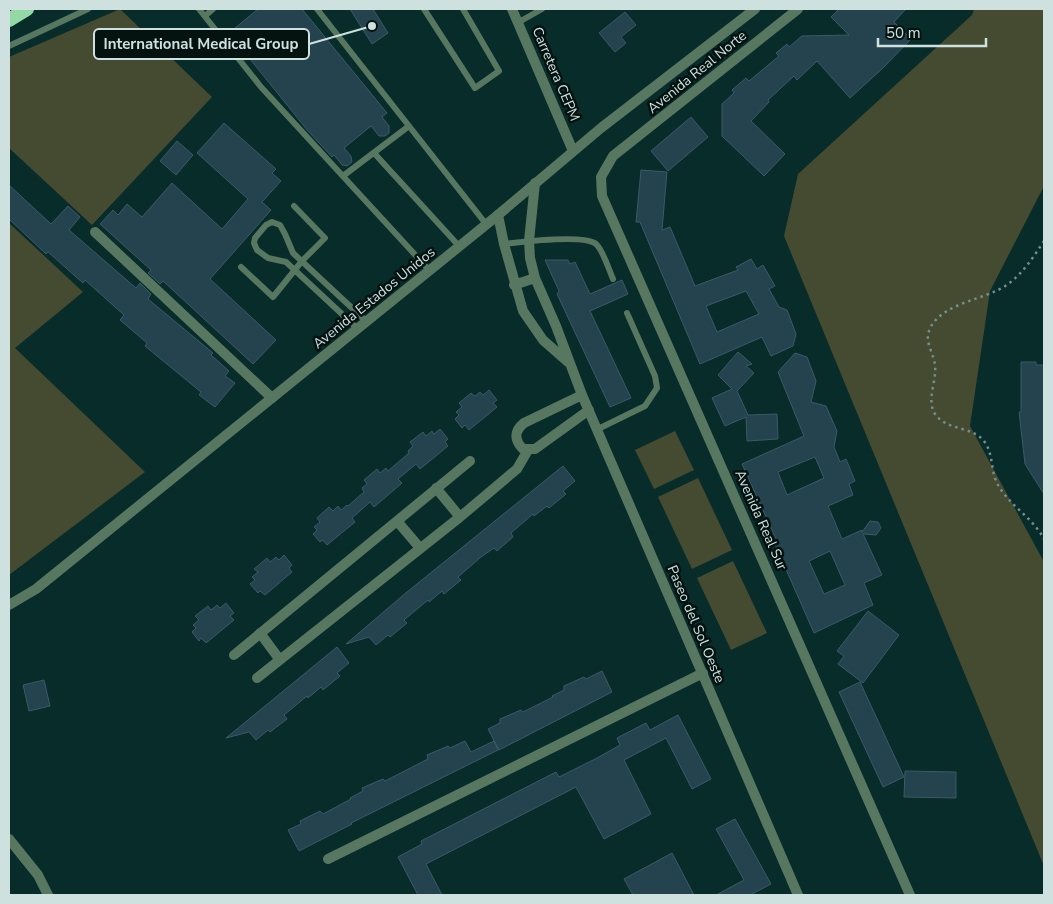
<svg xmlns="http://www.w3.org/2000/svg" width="1053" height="904" font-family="'Nunito Sans',sans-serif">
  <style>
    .green { fill: #454b31 }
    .building { fill: #24434e; stroke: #3b5a66; fill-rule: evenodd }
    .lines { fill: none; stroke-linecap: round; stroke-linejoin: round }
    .path { stroke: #738e8c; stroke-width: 2.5; stroke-dasharray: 2.5 4; stroke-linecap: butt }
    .service { stroke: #587761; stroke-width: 6 }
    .minor { stroke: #587761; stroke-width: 10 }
    .tertiary { stroke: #587761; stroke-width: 10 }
    .trunk { stroke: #92d9a6; stroke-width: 14 }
    .labels { text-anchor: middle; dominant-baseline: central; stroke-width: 5; stroke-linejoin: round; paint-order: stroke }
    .street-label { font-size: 14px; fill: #cee1df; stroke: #041210 }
    .leader { fill: none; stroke: #cee1df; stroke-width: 2 }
    .callout-dot { fill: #cee1df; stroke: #041210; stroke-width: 2 }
    .callout { fill: #041210; stroke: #cee1df; stroke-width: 2 }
    .callout-label { font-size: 15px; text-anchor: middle; font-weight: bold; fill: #cee1df }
  </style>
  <rect width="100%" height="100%" fill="#072c29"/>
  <path class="green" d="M 120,9 L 212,97 L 92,225 L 9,148 L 9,57 Z
    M 974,9 L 1044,9 L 1044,186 L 990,291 L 970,426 L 1044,562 L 1044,866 L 784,236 L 798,174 L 972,15 Z
    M 9,223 L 83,292 L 15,348 L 145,472 L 9,575 Z
    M 675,431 L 694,470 L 654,489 L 635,450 Z
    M 698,478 L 732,550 L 692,569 L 658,497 Z
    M 733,561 L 767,633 L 731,650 L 697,578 Z"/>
  <path class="building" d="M 258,9 L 302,9 L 387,113 L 382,117 L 389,126 L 389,133 L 385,136 L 379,136 L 371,126 L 344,148 L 351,156 L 352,162 L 347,166 L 342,165 L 334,155 L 332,157 L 308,131 L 229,33 Z
    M 350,9 L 373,9 L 388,33 L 372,44 Z
    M 839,9 L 906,9 L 894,22 L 911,39 L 883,68 L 850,98 L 817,61 L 797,80 L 794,76 L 768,100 L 769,102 L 751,121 L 785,154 L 764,176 L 722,136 L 722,104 L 734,93 L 732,90 L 746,78 L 749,81 L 779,56 L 776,53 L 787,44 L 789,47 L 802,36 L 849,35 L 831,17 Z
    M 625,12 L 636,25 L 621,37 L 626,43 L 615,52 L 599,33 Z
    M 691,117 L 708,137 L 668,171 L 651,151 Z
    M 224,123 L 276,169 L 272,173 L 281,181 L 262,202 L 271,210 L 210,279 L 276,340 L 253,364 L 163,281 L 160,284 L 148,273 L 151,270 L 100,224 L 113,210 L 118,215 L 127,204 L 142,217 L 172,183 L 222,229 L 248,199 L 197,153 Z
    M 177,141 L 193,155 L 176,175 L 160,161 Z
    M 641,170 L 667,172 L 662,230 L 670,227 L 695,286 L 738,270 L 736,267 L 751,259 L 757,269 L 763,265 L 775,286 L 769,289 L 779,307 L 787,310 L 796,334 L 793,346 L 771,356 L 762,337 L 700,364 L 640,222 L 636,222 ZM 746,291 L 759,314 L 717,332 L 706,306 Z
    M 9,185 L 51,224 L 68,206 L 80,217 L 69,230 L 136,288 L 140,283 L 151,294 L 148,299 L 213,353 L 211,355 L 229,371 L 225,376 L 235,383 L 215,407 L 199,395 L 201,392 L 145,346 L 147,343 L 120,320 L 124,315 L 85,280 L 83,283 L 48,252 L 46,254 L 9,219 Z
    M 545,260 L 568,260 L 570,264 L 575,262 L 590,294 L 622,280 L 628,294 L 590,311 L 631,398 L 610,407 L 557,294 L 559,291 Z
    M 738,352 L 752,364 L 746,366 L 754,373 L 737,391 L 748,415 L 777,414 L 778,439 L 747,441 L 746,417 L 725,426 L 712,398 L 732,389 L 718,375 Z
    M 795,353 L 807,357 L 816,381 L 811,402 L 826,406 L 837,431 L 834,447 L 840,462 L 846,459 L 855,481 L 849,484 L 853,495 L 828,506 L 842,539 L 862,530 L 862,532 L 870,521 L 878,522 L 881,528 L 876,535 L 863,534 L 882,575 L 864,583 L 873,605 L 814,633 L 774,542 L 777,541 L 742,464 L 804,436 L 778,372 ZM 815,457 L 824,478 L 787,495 L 778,472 ZM 830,551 L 845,585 L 824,594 L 809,561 Z
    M 1021,362 L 1036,362 L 1036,365 L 1044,365 L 1044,494 L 1025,464 L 1019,412 L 1021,412 Z
    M 489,390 L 497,400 L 493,403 L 497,407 L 469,430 L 465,425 L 462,428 L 455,419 L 459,415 L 456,412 L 462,407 L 459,403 L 471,393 L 475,396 L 480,392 L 483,395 Z
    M 440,429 L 448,439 L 445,442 L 448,446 L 420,469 L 416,464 L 398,479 L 402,483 L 374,507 L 370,502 L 352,518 L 355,522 L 327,545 L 323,540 L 320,542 L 313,534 L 317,530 L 314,527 L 320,522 L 317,518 L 329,507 L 333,511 L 338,506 L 341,510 L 347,505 L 348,506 L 364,492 L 362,488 L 367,484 L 364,480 L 377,469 L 380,473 L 386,468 L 388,471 L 409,453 L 408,451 L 413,446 L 410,442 L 423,432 L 426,436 L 432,431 L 434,434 Z
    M 563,466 L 575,481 L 563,491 L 566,494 L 549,508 L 547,506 L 534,516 L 533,514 L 511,533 L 513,537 L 497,551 L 494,548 L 481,557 L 458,577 L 461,580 L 444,594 L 442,591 L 429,602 L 428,600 L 404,620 L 407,623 L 390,637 L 388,635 L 376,645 L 369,637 L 346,644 L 407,592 Z
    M 284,555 L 292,565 L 289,568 L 292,572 L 265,595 L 260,591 L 258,593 L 250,584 L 255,580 L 252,577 L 258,572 L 254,569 L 267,558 L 270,562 L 276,557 L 279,560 Z
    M 226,603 L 234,613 L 230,616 L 234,620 L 206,643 L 201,638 L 199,641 L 192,632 L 196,628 L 193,625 L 199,620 L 195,616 L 208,606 L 211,610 L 217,605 L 220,608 Z
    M 868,611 L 899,635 L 863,683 L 838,664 L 844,656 L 837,651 Z
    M 337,647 L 349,663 L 337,673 L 340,676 L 323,690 L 321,687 L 308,698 L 307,696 L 284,715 L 287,719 L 270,732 L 268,730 L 256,740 L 249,732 L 226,738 Z
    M 602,671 L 612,692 L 499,750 L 488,729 L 500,723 L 500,719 L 521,710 L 523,712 L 553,697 L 552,696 L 564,690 L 564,686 L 584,677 L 586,679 Z
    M 44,680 L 50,706 L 29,711 L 23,685 Z
    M 860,682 L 904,777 L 883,787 L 839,692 Z
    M 678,715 L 711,779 L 692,789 L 666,738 L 624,760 L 651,814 L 604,839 L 576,787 L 426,864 L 442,895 L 418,895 L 398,857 L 422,844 L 421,841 L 556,772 L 559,777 L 599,757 L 620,745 L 617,738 L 646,723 L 650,730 Z
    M 465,741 L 471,752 L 494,741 L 498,750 L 351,823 L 352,824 L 299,851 L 288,830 L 301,824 L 300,821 L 320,811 L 323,814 L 351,799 L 350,798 L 363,791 L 362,788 L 383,779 L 385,781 L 428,759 L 427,755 L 448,746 L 450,748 Z
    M 905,771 L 956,772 L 956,798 L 904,797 Z
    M 735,819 L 771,884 L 750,895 L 716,895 L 744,880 L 716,829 Z
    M 672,853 L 694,895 L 633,895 L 624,879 Z"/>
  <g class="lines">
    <path class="path" d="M 1044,241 C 1032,259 1019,280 998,290 C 977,300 949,304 934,322 C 930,327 927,334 928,340 C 929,348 934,357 935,365 C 937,381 926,400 935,414 C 947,431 972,426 984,441 C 994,454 990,471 998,485 C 1009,505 1033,518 1044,539"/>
    <path class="service" d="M 199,9 L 261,87 L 430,271
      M 317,9 L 486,224
      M 424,9 L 475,88 L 499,71 L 463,9
      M 205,16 L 213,9
      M 519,22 L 542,9
      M 9,46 L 88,9
      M 374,153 L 459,246
      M 343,176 L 409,126
      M 504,244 C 521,242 583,234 596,244 C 603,250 609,270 613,279
      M 241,267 L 273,297 L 302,261 L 325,238 L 294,206
      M 358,329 L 286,262 L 268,258 L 257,250 L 254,243 L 255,238 L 266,225 L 272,222 L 280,225 L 285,234 L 293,253 L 367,322
      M 598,429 L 645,406 L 657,388 L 655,376 L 627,313"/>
    <path class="minor" d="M 512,9 L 573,151
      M 798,9 L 613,156 L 601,177 L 602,196 L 910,895
      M 535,183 L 529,241 L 530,258 L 535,278 L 556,326 L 582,395 L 798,895
      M 498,215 L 504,244 L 523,311 L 543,340 L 568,362
      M 95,232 L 272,398
      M 514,285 L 535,278
      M 582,395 L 524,423 C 514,431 514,440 523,449 L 535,449 L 589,410
      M 436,488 L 460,517
      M 397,521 L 420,548
      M 260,633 L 280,660
      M 234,655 L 470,461
      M 257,678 L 460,517 L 517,469 L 528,450
      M 9,839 L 38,875 L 48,895
      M 328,859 L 703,673"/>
    <path class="tertiary" d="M 9,605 L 36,589 L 498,215 L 601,128 L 755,9"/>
    <path class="trunk" d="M 9,20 L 27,9"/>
  </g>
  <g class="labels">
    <g class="street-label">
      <text transform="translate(697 72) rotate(-39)">Avenida Real Norte</text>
      <text transform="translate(556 74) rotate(67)">Carretera CEPM</text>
      <text transform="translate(374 298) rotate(-39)">Avenida Estados Unidos</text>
      <text transform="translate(761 520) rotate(66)">Avenida Real Sur</text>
      <text transform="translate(696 624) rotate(67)">Paseo del Sol Oeste</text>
    </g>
  </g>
  <path class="leader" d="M372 26L309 44"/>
  <circle class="callout-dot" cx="372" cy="26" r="5"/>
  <rect class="callout" x="94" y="29" width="215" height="30" rx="5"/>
  <g class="callout-label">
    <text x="201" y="49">International Medical Group</text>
  </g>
  <rect width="1053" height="904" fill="none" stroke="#cee1df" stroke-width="20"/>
  <path d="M878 38v8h108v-8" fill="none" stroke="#cee1df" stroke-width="2.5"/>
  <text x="886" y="38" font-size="15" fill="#cee1df" stroke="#041210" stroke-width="4" paint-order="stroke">50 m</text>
</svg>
